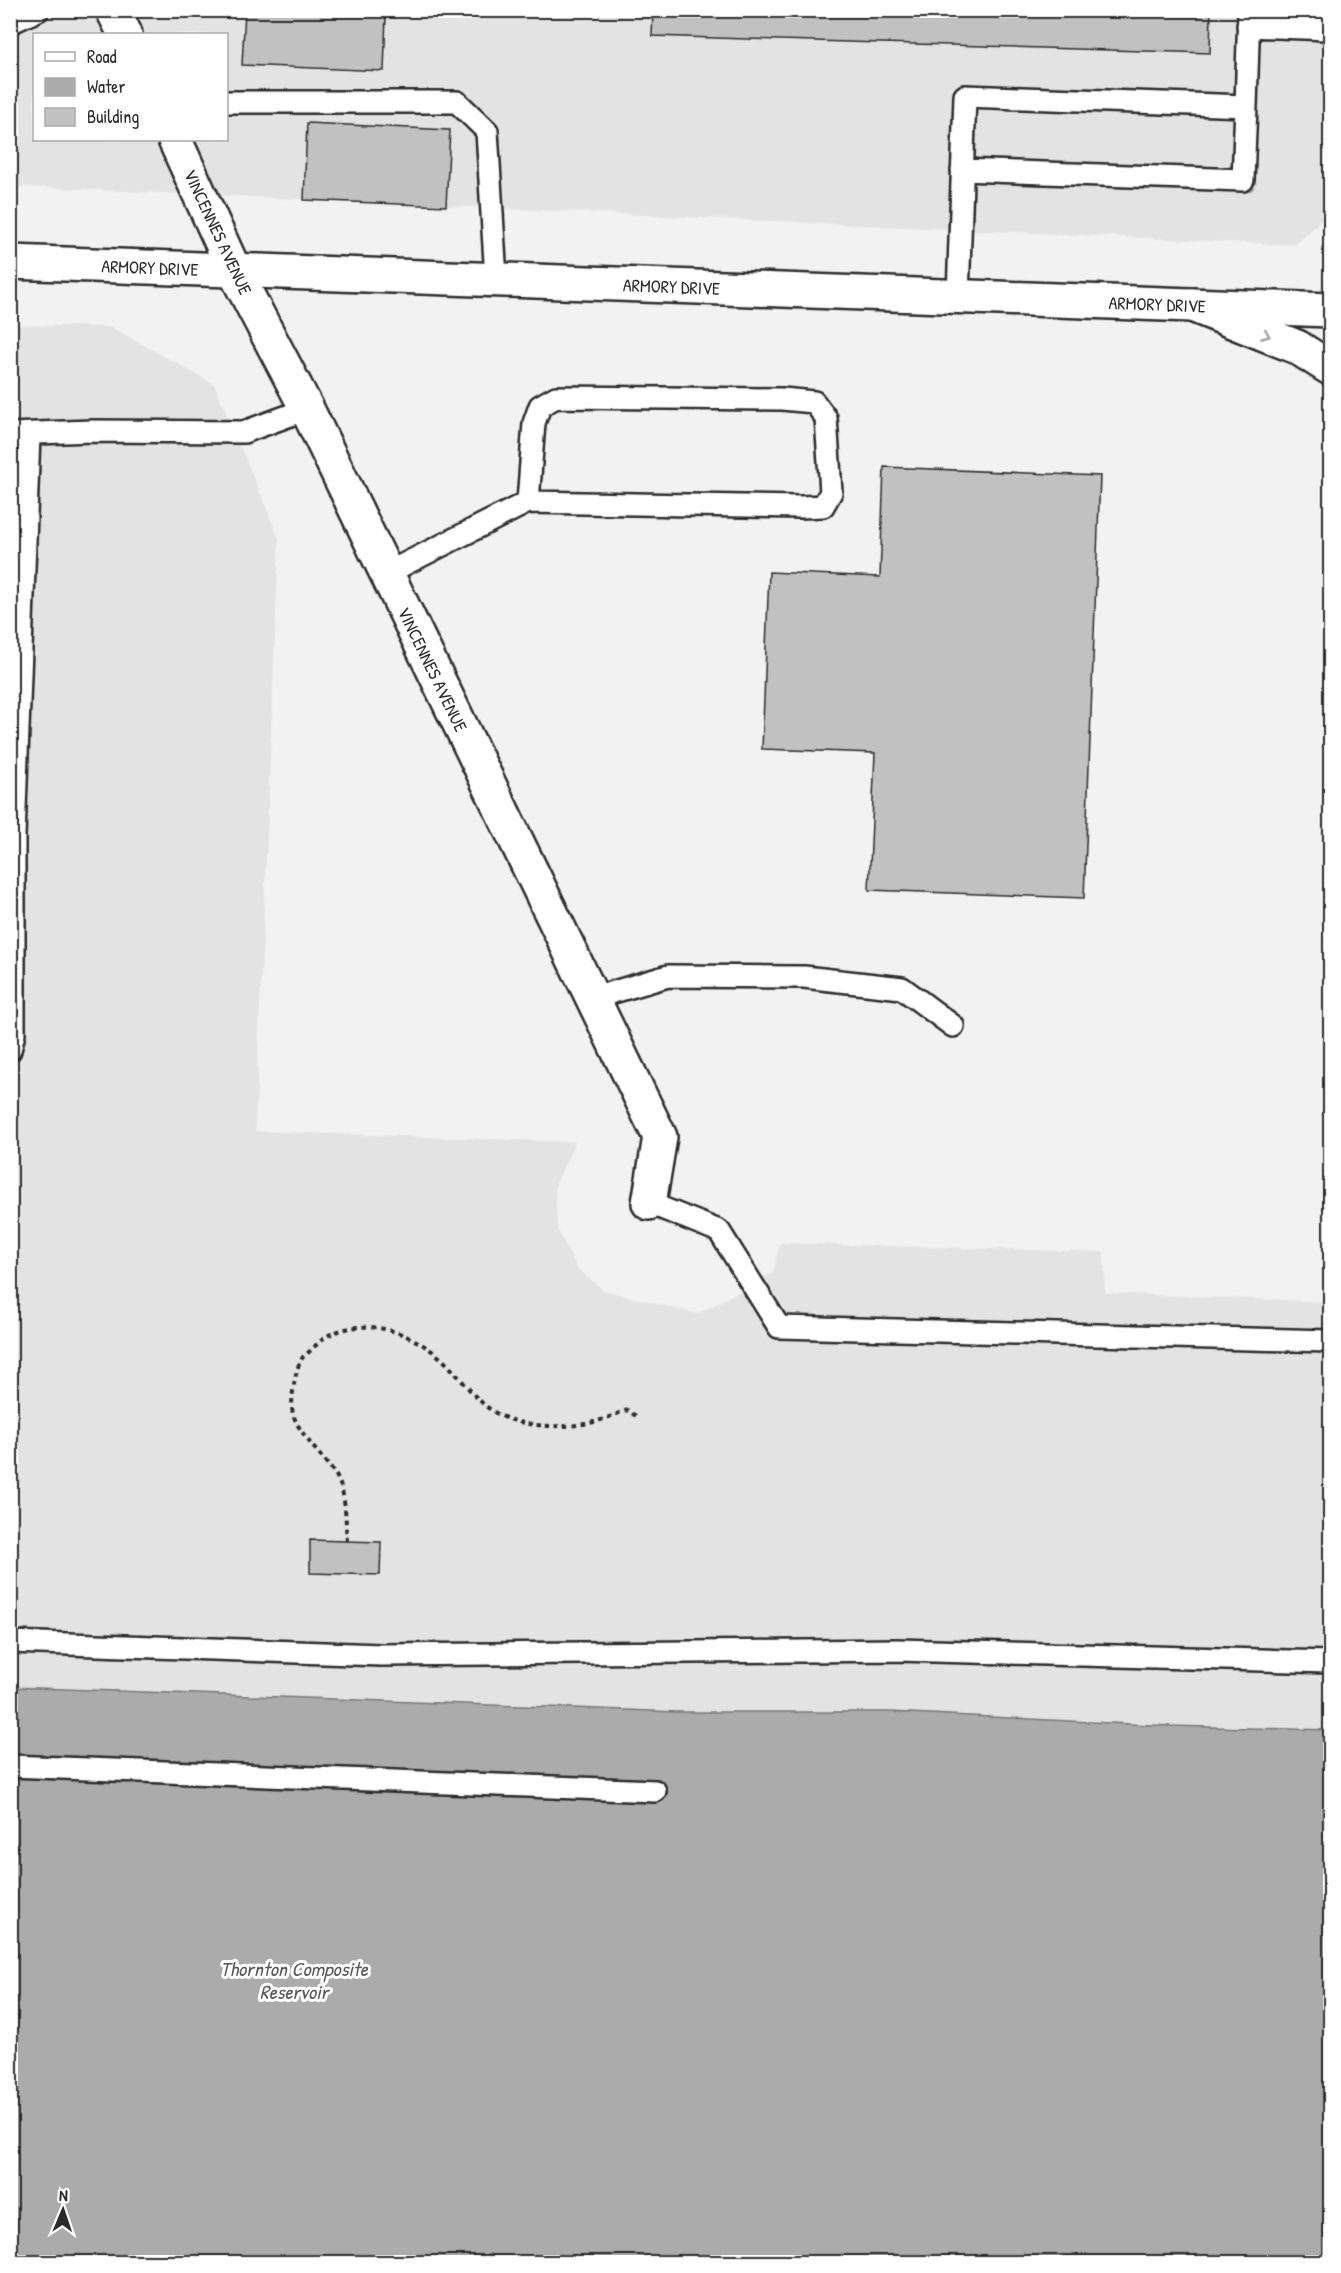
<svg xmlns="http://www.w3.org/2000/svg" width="1341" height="2273" font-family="'Patrick Hand',sans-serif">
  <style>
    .built { fill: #e3e3e3; fill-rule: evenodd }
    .water { fill: #ababab; stroke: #787878; stroke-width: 1.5 }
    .building { fill: #c1c1c1; stroke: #2b2b2b; stroke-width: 1.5 }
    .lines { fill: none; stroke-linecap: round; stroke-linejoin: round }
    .lane-casing { stroke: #2b2b2b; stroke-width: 26 }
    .street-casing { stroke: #2b2b2b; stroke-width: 38 }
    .secondary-casing { stroke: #2b2b2b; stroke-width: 38 }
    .path { stroke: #2b2b2b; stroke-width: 4; stroke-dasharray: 4.5 4.5; stroke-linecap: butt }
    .lane { stroke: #fff; stroke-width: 21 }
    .street { stroke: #fff; stroke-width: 33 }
    .secondary { stroke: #fff; stroke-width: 33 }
    .oneway { stroke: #a0a0a0 }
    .labels { text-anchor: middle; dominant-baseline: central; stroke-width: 6; stroke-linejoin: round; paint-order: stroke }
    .street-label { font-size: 18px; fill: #2b2b2b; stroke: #fff }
    .water-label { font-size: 20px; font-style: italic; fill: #585858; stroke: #fff }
  </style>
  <rect width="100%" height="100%" fill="#f2f2f2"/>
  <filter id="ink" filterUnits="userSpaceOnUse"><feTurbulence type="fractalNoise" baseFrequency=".0167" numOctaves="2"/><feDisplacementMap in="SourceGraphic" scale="12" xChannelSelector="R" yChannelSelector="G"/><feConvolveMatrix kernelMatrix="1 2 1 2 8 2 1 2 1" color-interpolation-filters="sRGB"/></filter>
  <g filter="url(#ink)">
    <path class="built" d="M 10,11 L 1330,11 L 1330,212 L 1295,245 L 11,186 ZM 34,34 L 226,34 L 226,140 L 34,140 Z
      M 11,325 L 111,327 L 214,384 L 279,538 L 255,1131 L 575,1142 L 555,1186 L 557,1229 L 577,1268 L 603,1290 L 697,1314 L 773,1273 L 780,1243 L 1104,1252 L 1105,1293 L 1330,1302 L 1330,2262 L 11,2262 Z"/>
    <path class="water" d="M 11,1687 L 678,1712 L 890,1712 L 1171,1726 L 1330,1730 L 1330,2262 L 11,2262 Z"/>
    <path class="building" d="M 245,10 L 454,10 L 454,18 L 386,15 L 384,71 L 242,65 Z
      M 653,10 L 1211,10 L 1210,53 L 652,36 Z
      M 307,123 L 450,130 L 446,206 L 304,200 Z
      M 884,467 L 1100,476 L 1084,898 L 869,890 L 875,753 L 762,749 L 769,572 L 880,577 Z
      M 310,1540 L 381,1542 L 380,1575 L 310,1573 Z"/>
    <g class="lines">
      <g class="lane-casing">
        <path id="lane" d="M 10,23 L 38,10
          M 1248,26 L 1330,29
          M 1319,29 L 1319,10
          M 226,102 L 457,102 L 487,131 L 496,279
          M 962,170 L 1243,180 L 1246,106
          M 958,296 L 965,96 L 1246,106 L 1249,10
          M 10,434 L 92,431 L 244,432 L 307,409
          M 387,573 L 528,502 L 534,423 L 540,406 L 556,397 L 782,399 L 814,402 L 826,418 L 831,492 L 823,506 L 801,507 L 528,502
          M 593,998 L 668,976 L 804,977 L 902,988 L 953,1026
          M 10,1050 L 14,1034 L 14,836 L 29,435
          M 649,1203 L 719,1231 L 779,1327 L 1330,1341
          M 10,1642 L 381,1655 L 897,1650 L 1330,1662
          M 10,1766 L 655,1791"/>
      </g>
      <g class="street-casing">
        <g id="street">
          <path id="s1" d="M 10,262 L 1330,310"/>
          <path id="s2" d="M 234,270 L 307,409 L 660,1137 L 649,1203"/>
        </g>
      </g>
      <g class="secondary-casing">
        <path id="secondary" d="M 113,10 L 125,34
          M 175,140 L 234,270
          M 1192,305 L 1297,347 L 1330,368"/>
      </g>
      <path class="path" d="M 347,1541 C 345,1520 347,1493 335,1474 C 323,1457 299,1434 293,1414 C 290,1403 295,1366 303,1357 C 311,1351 319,1341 327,1336 C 367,1315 414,1333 444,1361 C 467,1383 479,1410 512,1420 C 538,1428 572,1428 598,1421 C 608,1418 618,1413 628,1410 L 637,1417"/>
      <use href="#lane" class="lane"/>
      <use href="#street" class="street"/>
      <use href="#secondary" class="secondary"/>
    </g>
    <defs><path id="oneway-chevron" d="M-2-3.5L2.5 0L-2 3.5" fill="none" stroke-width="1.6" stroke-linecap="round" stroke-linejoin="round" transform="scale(1.5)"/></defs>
    <use class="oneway" href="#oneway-chevron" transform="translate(1266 335) rotate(22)"/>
  </g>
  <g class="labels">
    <g class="street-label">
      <text transform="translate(218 232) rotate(65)">VINCENNES AVENUE</text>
      <text stroke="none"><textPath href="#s1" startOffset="140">ARMORY DRIVE</textPath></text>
      <text stroke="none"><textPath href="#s1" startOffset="662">ARMORY DRIVE</textPath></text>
      <text stroke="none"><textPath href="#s1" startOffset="1148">ARMORY DRIVE</textPath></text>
      <text stroke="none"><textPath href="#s2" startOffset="446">VINCENNES AVENUE</textPath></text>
    </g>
    <g class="water-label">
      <text x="294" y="1968">Thornton Composite<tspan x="294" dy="23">Reservoir</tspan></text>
    </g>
  </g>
  <rect width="1341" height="2273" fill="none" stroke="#fff" stroke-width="36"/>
  <rect x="18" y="18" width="1305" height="2237" fill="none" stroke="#2b2b2b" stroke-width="2" filter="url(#ink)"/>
  <rect x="33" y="33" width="195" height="108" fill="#ffffff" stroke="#aaaaaa" stroke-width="1.5"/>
  <rect x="45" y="52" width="30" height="9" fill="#ffffff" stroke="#aaaaaa" stroke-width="1.5"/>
  <text x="87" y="63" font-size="18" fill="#2b2b2b">Road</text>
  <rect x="45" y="78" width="30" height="18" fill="#ababab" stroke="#aaaaaa" stroke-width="1.5"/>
  <text x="87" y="93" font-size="18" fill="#2b2b2b">Water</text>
  <rect x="45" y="108" width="30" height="18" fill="#c1c1c1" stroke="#aaaaaa" stroke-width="1.5"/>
  <text x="87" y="123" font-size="18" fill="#2b2b2b">Building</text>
  <g transform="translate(63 2210) rotate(2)" stroke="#ffffff" stroke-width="4.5" paint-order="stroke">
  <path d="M0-4.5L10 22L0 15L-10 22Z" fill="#2b2b2b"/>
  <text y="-9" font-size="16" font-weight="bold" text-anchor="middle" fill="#2b2b2b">N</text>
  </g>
</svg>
